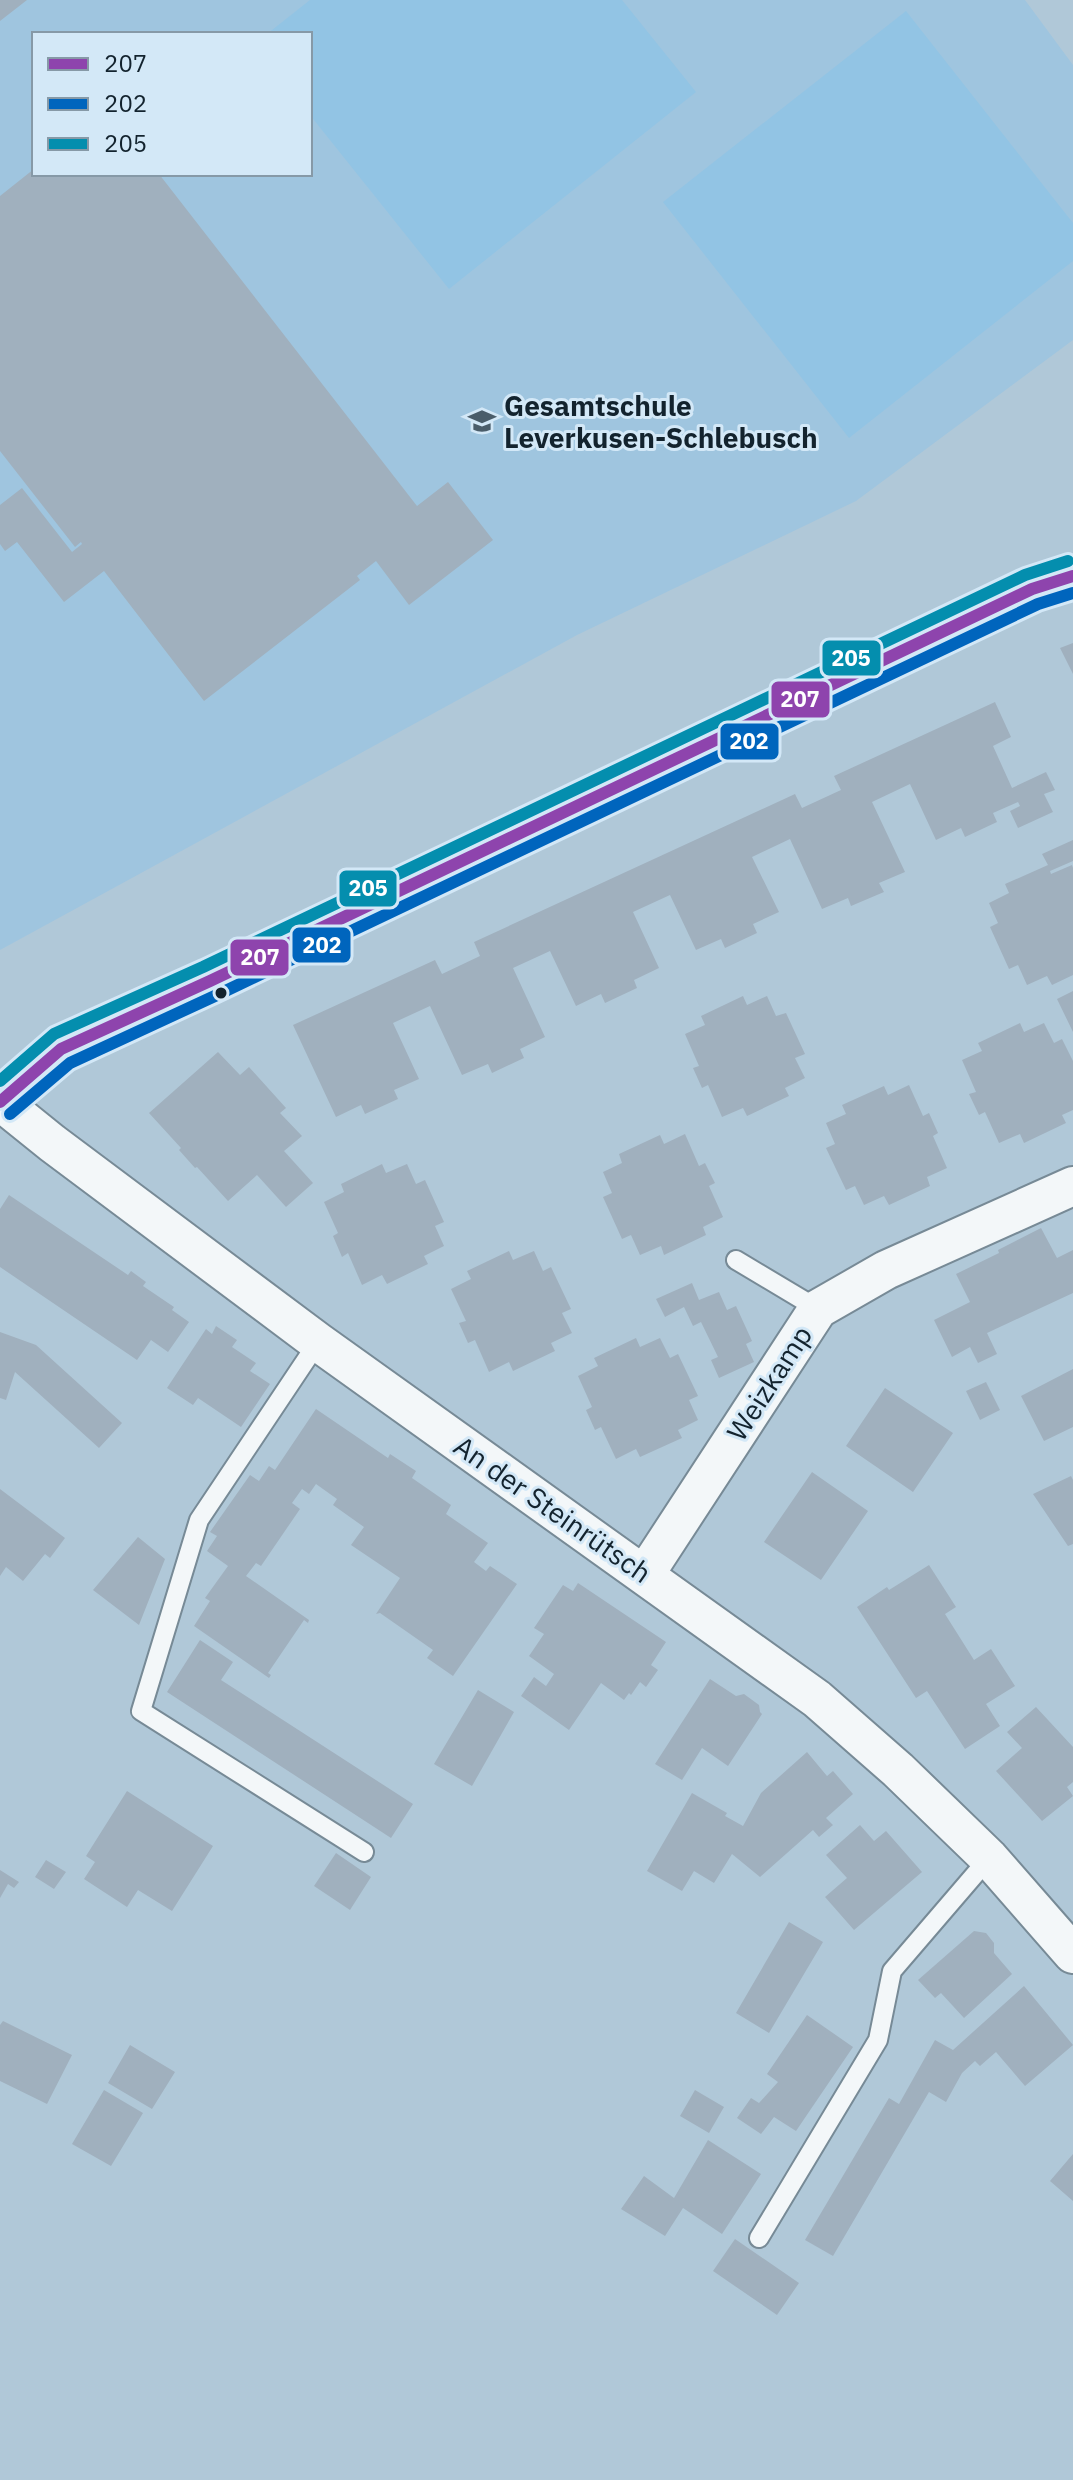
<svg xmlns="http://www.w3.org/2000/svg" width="1073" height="2480" font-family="'IBM Plex Sans',sans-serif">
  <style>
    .built { fill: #9fc5df; fill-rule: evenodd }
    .green { fill: #92c4e4 }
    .building { fill: #a0b0be }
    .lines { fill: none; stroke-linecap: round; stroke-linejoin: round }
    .service-casing { stroke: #778a96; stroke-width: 22 }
    .minor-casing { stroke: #778a96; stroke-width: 42 }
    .service { stroke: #f3f7f9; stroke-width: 18 }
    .minor { stroke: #f3f7f9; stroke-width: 38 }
    .bus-1-casing { stroke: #d3e8f7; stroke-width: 18 }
    .bus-2-casing { stroke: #d3e8f7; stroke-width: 18 }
    .bus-3-casing { stroke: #d3e8f7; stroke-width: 18 }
    .bus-1 { stroke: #8e44ad; stroke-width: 12 }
    .bus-2 { stroke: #0065bd; stroke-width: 12 }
    .bus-3 { stroke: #048eae; stroke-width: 12 }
    .bus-dot { fill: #13232e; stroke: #d3e8f7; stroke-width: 3 }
    .labels { text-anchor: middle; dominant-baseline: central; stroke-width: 6; stroke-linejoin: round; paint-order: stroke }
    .poi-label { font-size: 28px; font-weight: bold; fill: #13232e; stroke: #d3e8f7; text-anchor: start }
    .street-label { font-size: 28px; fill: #13232e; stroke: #d3e8f7 }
    .line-badge { stroke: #d3e8f7; stroke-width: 3 }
    .badge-label { font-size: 22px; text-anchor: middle; font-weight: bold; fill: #fff }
  </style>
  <rect width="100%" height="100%" fill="#b0c8d8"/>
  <path class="built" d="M 0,0 L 1025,0 L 1073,65 L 1073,340 L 856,501 L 577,635 L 0,950 ZM 34,34 L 310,34 L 310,174 L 34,174 Z"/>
  <path class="green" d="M 310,0 L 622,0 L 696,92 L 449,289 L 310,115 L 310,34 L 267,34 Z
    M 906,11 L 1073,223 L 1073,261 L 849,438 L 663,202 Z"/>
  <path class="building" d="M 0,0 L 27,0 L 0,21 Z
    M 34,169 L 34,174 L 159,174 L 417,506 L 448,482 L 493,540 L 409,605 L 376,561 L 357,576 L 360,580 L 204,701 L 104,571 L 64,602 L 17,542 L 5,551 L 0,544 L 0,505 L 22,488 L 72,552 L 82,544 L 81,542 L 75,547 L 0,451 L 0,196 Z
    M 1073,643 L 1073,674 L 1060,648 Z
    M 995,702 L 1011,737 L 993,746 L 1012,788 L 1046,772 L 1055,790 L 1044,794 L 1053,812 L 1018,828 L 1010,811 L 1020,806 L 1018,802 L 993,813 L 997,822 L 965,837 L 961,828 L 936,840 L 910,784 L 872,802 L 905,872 L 879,883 L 884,892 L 851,906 L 848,898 L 822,909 L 790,839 L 752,857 L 779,912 L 753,924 L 757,933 L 725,948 L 721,939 L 696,950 L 670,895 L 633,912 L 659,968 L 634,980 L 637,988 L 605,1003 L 601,994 L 576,1006 L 550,951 L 513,968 L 545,1037 L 520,1049 L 524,1058 L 492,1073 L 488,1064 L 462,1075 L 430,1006 L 393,1023 L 419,1079 L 394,1090 L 398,1099 L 365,1114 L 361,1105 L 336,1117 L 293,1025 L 435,960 L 442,974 L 480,956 L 474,942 L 795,794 L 802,808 L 841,790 L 834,776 Z
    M 1073,840 L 1073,861 L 1050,871 L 1051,874 L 1072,865 L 1073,868 L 1073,975 L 1052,985 L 1047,976 L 1027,985 L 1018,965 L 1009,969 L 990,927 L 998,923 L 989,903 L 1009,893 L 1005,884 L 1048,865 L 1042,854 Z
    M 1073,991 L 1073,1032 L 1057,999 Z
    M 743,996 L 747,1005 L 767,996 L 776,1016 L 786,1013 L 805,1054 L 795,1058 L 805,1078 L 785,1088 L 789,1096 L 747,1116 L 743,1108 L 722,1117 L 708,1085 L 702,1088 L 693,1068 L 699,1066 L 685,1034 L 705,1025 L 701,1016 Z
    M 1020,1023 L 1024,1032 L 1044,1023 L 1054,1043 L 1062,1039 L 1073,1061 L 1073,1110 L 1062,1115 L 1066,1123 L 1024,1143 L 1020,1134 L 999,1143 L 985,1112 L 979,1115 L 969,1094 L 976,1092 L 962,1060 L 982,1051 L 978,1043 Z
    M 218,1052 L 240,1075 L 249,1067 L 286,1108 L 280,1113 L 302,1136 L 284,1151 L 313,1183 L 286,1207 L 257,1175 L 228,1201 L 197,1167 L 195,1168 L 179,1150 L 181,1148 L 149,1113 Z
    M 909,1085 L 923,1116 L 929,1113 L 938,1133 L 933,1136 L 947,1168 L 927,1177 L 930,1186 L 889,1205 L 884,1196 L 864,1205 L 855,1186 L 846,1190 L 826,1148 L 835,1144 L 826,1123 L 846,1114 L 842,1105 L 884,1086 L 888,1095 Z
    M 685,1134 L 699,1166 L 705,1163 L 715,1183 L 709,1186 L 723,1217 L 703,1227 L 706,1235 L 664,1255 L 661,1246 L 640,1255 L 631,1235 L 622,1239 L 603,1197 L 612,1193 L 603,1172 L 622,1163 L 619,1154 L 660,1135 L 664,1144 Z
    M 382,1164 L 386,1173 L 407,1164 L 416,1184 L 425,1180 L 444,1222 L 435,1226 L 444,1246 L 424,1256 L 428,1264 L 387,1284 L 382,1275 L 362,1285 L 348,1253 L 342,1257 L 333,1236 L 338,1233 L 324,1202 L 344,1192 L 341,1184 Z
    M 9,1195 L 128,1275 L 131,1271 L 146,1282 L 143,1286 L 174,1307 L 172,1310 L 189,1322 L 168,1352 L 151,1340 L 137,1360 L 0,1267 L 0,1209 Z
    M 1041,1228 L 1057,1258 L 1073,1250 L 1073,1293 L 987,1333 L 997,1354 L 978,1363 L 970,1347 L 952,1357 L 934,1320 L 970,1302 L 956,1274 L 999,1253 L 998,1250 Z
    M 509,1251 L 513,1260 L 534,1251 L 543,1271 L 551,1267 L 571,1309 L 562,1313 L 572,1333 L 551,1343 L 555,1351 L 513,1371 L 509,1362 L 489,1372 L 475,1340 L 468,1343 L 459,1323 L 466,1321 L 451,1289 L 471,1279 L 467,1271 Z
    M 692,1283 L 699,1300 L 719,1292 L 727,1310 L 736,1306 L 752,1341 L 746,1344 L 754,1362 L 719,1378 L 711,1360 L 718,1357 L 701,1322 L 693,1326 L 684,1307 L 665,1317 L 656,1299 Z
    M 216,1326 L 237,1340 L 232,1347 L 256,1363 L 250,1371 L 270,1384 L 241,1427 L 198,1398 L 193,1405 L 167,1388 L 206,1329 L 212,1334 Z
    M 0,1332 L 36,1345 L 122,1423 L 99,1448 L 15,1372 L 6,1400 L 0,1398 Z
    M 636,1338 L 640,1347 L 660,1338 L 670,1358 L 678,1354 L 698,1396 L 689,1400 L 698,1420 L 678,1430 L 682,1438 L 640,1457 L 636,1449 L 616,1459 L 601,1427 L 595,1430 L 586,1410 L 592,1407 L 578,1376 L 598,1366 L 594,1358 Z
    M 1073,1369 L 1073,1427 L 1044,1441 L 1021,1396 Z
    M 986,1382 L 1000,1410 L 980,1420 L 966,1391 Z
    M 885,1388 L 953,1433 L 913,1492 L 846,1446 Z
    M 316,1409 L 388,1458 L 390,1454 L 416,1471 L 412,1478 L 451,1505 L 446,1514 L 488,1543 L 474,1562 L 486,1571 L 490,1566 L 517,1584 L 453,1676 L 427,1658 L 433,1650 L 380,1613 L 376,1614 L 400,1578 L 351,1545 L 364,1527 L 333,1505 L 337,1499 L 316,1484 L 309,1494 L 302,1489 L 292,1503 L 300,1509 L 261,1566 L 256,1563 L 246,1576 L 309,1620 L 308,1623 L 304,1620 L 268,1673 L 271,1675 L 269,1678 L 194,1626 L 210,1601 L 205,1598 L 228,1566 L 207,1551 L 217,1536 L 210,1532 L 250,1475 L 259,1481 L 269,1466 L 275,1470 Z
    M 812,1472 L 868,1511 L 821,1580 L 764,1542 Z
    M 1071,1476 L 1073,1480 L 1073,1544 L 1068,1546 L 1033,1494 Z
    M 0,1489 L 65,1538 L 50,1558 L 45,1554 L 23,1581 L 6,1567 L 0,1576 Z
    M 138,1537 L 165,1559 L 139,1625 L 93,1590 Z
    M 929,1565 L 956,1607 L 945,1614 L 974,1660 L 991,1649 L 1015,1686 L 986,1704 L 1000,1726 L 965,1749 L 927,1691 L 916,1698 L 857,1607 L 887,1587 L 889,1590 Z
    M 578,1583 L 666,1642 L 651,1665 L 658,1670 L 646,1687 L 640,1682 L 631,1695 L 629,1693 L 624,1700 L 601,1683 L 569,1730 L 521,1696 L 534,1677 L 546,1686 L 554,1674 L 529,1656 L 544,1634 L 534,1628 L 563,1585 L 573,1591 Z
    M 200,1640 L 233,1662 L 221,1680 L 413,1804 L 391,1838 L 167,1692 Z
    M 710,1679 L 736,1696 L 744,1694 L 759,1705 L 760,1712 L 762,1714 L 728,1766 L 702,1748 L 682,1780 L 655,1764 Z
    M 478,1690 L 514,1712 L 472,1786 L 434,1764 Z
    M 1036,1707 L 1073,1747 L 1073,1782 L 1067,1787 L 1073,1796 L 1042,1821 L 996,1771 L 1022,1748 L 1007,1732 Z
    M 807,1752 L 827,1776 L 833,1771 L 853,1794 L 826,1818 L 833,1825 L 819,1837 L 813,1830 L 760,1877 L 732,1854 L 714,1883 L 694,1871 L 682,1891 L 647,1871 L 692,1793 L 727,1813 L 725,1816 L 743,1826 L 761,1793 Z
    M 127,1791 L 213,1846 L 172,1911 L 138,1890 L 127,1907 L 84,1879 L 95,1862 L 86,1856 Z
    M 860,1825 L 874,1841 L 886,1831 L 922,1872 L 854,1930 L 825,1897 L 847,1878 L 826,1855 Z
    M 336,1853 L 371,1877 L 350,1910 L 314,1886 Z
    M 46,1860 L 66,1872 L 54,1889 L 35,1877 Z
    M 0,1870 L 19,1882 L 14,1888 L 8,1884 L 0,1898 Z
    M 789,1922 L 823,1942 L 769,2033 L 736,2013 Z
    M 974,1931 L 986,1933 L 994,1943 L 994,1953 L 1012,1974 L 964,2018 L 941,1993 L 935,1998 L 918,1980 Z
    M 1024,1986 L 1073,2045 L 1025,2086 L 996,2052 L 980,2066 L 975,2061 L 962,2073 L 946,2102 L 929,2092 L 833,2256 L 805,2240 L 889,2098 L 899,2104 L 935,2040 L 953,2050 Z
    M 807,2015 L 853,2047 L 796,2131 L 774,2117 L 761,2134 L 737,2118 L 751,2098 L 759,2103 L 778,2082 L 767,2074 Z
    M 3,2021 L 72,2055 L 47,2104 L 0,2081 L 0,2025 Z
    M 130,2045 L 175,2072 L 152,2109 L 108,2083 Z
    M 104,2090 L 143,2113 L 111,2166 L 72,2144 Z
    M 695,2090 L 724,2107 L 709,2133 L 680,2116 Z
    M 708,2140 L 761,2174 L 722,2234 L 683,2208 L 665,2236 L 621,2209 L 644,2176 L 674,2198 Z
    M 1073,2154 L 1073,2201 L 1050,2181 Z
    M 735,2239 L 799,2283 L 777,2315 L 713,2271 Z"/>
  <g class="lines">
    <g class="service-casing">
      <path id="service" d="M 736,1260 L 818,1309
        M 318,1342 L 199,1520 L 141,1711 L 364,1852
        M 759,2238 L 878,2040 L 892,1971 L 989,1858"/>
    </g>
    <g class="minor-casing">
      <path id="minor" d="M 0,1101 L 52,1143 L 318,1342 L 817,1699 L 898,1770 L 989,1858 L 1073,1954
        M 0,1102 L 61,1049 L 210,981 L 1032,589 L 1073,576
        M 645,1574 L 818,1309 L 886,1270 L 1073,1186"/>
    </g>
    <use href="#service" class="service"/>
    <use href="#minor" class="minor"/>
    <g class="bus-1-casing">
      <path id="bus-1" d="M 0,1102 L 61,1049 L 210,981 L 1032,589 L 1073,576"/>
    </g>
    <g class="bus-2-casing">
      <path id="bus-2" d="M 10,1114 L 70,1063 L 217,995 L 1038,604 L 1073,593"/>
    </g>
    <g class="bus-3-casing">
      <path id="bus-3" d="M 0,1081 L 54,1034 L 203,967 L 1025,575 L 1068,561"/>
    </g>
    <use href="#bus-1" class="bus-1"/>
    <use href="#bus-2" class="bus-2"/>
    <use href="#bus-3" class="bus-3"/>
  </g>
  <defs>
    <g id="school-bare" transform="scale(2.16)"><path d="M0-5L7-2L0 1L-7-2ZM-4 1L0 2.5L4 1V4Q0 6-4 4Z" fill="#4a5d6a" stroke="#d3e8f7" stroke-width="2.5" paint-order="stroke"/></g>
  </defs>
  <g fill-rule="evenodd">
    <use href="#school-bare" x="482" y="421"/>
  </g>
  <circle class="bus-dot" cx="221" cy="993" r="7"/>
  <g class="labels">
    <g class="poi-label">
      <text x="504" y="405">Gesamtschule<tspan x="504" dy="32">Leverkusen-Schlebusch</tspan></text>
    </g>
    <g class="street-label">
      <text transform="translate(769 1383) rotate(-57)">Weizkamp</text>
      <text transform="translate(553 1509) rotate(35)">An der Steinrütsch</text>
    </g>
  </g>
  <g class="line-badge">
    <rect x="821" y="639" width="61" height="38" rx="8" fill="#048eae"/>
    <rect x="770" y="680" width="61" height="39" rx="8" fill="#8e44ad"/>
    <rect x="719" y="722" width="61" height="39" rx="8" fill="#0065bd"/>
    <rect x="338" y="869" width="60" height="39" rx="8" fill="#048eae"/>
    <rect x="291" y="926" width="61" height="38" rx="8" fill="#0065bd"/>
    <rect x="229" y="938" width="61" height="39" rx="8" fill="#8e44ad"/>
  </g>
  <g class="badge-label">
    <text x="851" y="666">205</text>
    <text x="800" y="707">207</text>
    <text x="749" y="749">202</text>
    <text x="368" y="896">205</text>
    <text x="322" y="953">202</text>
    <text x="260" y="965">207</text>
  </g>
  <rect x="32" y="32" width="280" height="144" fill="#d3e8f7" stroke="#8699a7" stroke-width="2"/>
  <rect x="48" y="58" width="40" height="12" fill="#8e44ad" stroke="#8699a7" stroke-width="2"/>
  <text x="104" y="72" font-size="24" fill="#13232e">207</text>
  <rect x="48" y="98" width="40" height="12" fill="#0065bd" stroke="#8699a7" stroke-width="2"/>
  <text x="104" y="112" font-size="24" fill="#13232e">202</text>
  <rect x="48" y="138" width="40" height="12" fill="#048eae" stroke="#8699a7" stroke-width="2"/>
  <text x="104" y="152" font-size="24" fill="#13232e">205</text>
</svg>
